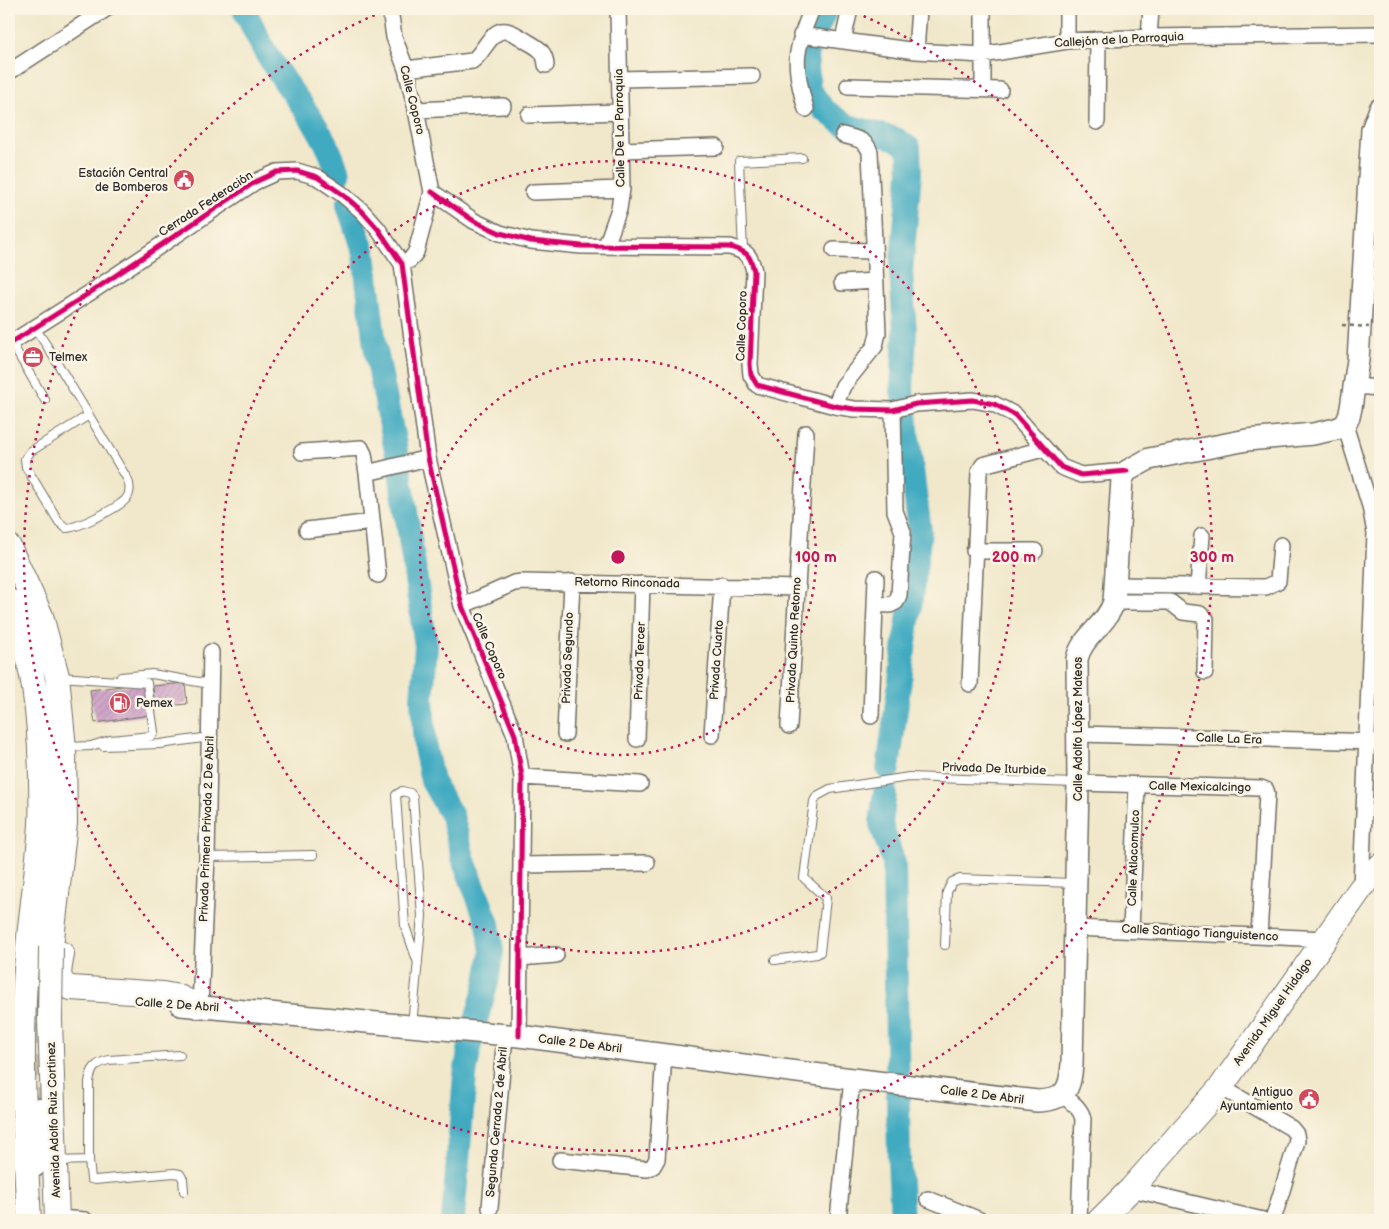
<svg xmlns="http://www.w3.org/2000/svg" width="1389" height="1229" font-family="'Balsamiq Sans',sans-serif">
  <style>
    .lines { fill: none; stroke-linecap: round; stroke-linejoin: round }
    .river { stroke: #41aac1; stroke-width: 24 }
    .building { fill: url(#building-hatch) }
    .secondary-tunnel { stroke: #c9c2ab; stroke-width: 21; stroke-dasharray: 21 11; stroke-linecap: butt }
    .lane-casing { stroke: #706d63; stroke-width: 10 }
    .street-casing { stroke: #706d63; stroke-width: 18 }
    .secondary-casing { stroke: #706d63; stroke-width: 24 }
    .primary-casing { stroke: #706d63; stroke-width: 26 }
    .lane { stroke: #fff; stroke-width: 8 }
    .street { stroke: #fff; stroke-width: 15 }
    .secondary { stroke: #fff; stroke-width: 21 }
    .primary { stroke: #fff; stroke-width: 24 }
    .primary-bridge-casing { stroke: #706d63; stroke-width: 26; stroke-linecap: butt }
    .path-bridge { stroke: #706d63; stroke-width: 2.5; stroke-dasharray: 4 4; stroke-linecap: butt }
    .primary-bridge { stroke: #fff; stroke-width: 24 }
    .cycleway-casing { stroke: #fcf5e5; stroke-width: 8 }
    .cycleway { stroke: #d6006c; stroke-width: 5 }
    .ring { fill: none; stroke: #c2185b; stroke-width: 2.5; stroke-dasharray: 2.5 5 }
    .labels { text-anchor: middle; dominant-baseline: central; stroke-width: 5; stroke-linejoin: round; paint-order: stroke }
    .street-label { font-size: 12px; fill: #2b2b2b; stroke: #fcf5e5 }
    .poi-label { font-size: 12px; fill: #2b2b2b; stroke: #fcf5e5; text-anchor: end }
    .centre { fill: #c2185b; stroke: #fcf5e5; stroke-width: 2.5 }
    .ring-label { font-size: 15px; text-anchor: middle; font-weight: bold; fill: #c2185b; stroke: #fcf5e5; stroke-width: 5; stroke-linejoin: round; paint-order: stroke }
  </style>
  <defs>
    <pattern id="building-hatch" width="6" height="6" patternUnits="userSpaceOnUse" patternTransform="scale(1.25)"><rect width="6" height="6" fill="#cb99c5"/><path d="M-1 1l2-2M0 6l6-6M5 7l2-2" fill="none" stroke="#a57da0"/></pattern>
  </defs>
  <rect width="100%" height="100%" fill="#fcf5e5"/>
  <filter id="ink" filterUnits="userSpaceOnUse"><feTurbulence type="fractalNoise" baseFrequency=".02" numOctaves="2"/><feDisplacementMap in="SourceGraphic" scale="10" xChannelSelector="R" yChannelSelector="G"/><feConvolveMatrix kernelMatrix="1 2 1 2 8 2 1 2 1" color-interpolation-filters="sRGB"/></filter>
  <filter id="wash" filterUnits="userSpaceOnUse"><feTurbulence type="fractalNoise" baseFrequency=".0096" numOctaves="4" result="noise"/><feDisplacementMap in="SourceGraphic" scale="20" xChannelSelector="R" yChannelSelector="G"/><feGaussianBlur stdDeviation="1.12" result="paint"/><feColorMatrix in="noise" values="0 0 0 0 0 0 0 0 0 0 0 0 0 0 0 0 0 1.4 0 .05"/><feComposite in="paint" operator="in"/></filter>
  <g filter="url(#wash)">
    <rect width="100%" height="100%" fill="#f1e8cb"/>
    <g class="lines">
      <path class="river" d="M 244,9 C 251,23 258,39 266,53 C 291,96 324,125 338,174
        M 818,27 L 826,9
        M 809,47 L 806,55 L 809,89 L 823,109 L 845,125 L 896,139 L 909,148 L 910,174 L 901,272 L 905,332 L 902,390 L 920,532 L 888,769
        M 348,205 L 364,254 L 375,346 L 396,450
        M 400,472 L 426,646 L 422,699 L 425,747 L 432,781 L 452,816 L 464,861 L 488,924 L 492,952 L 487,982 L 475,1024
        M 885,792 L 881,824 L 894,863 L 899,1162 L 902,1220
        M 453,1220 L 465,1075 L 471,1040"/>
    </g>
    <g id="blocks">
      <path class="building" d="M 146,683 L 150,715 L 95,723 L 90,690 Z
        M 185,683 L 187,704 L 155,707 L 153,686 Z"/>
    </g>
  </g>
  <g filter="url(#ink)">
    <use href="#blocks" fill-opacity="0" stroke="#706d63" stroke-width="1"/>
    <g class="lines">
      <path class="secondary-tunnel" d="M 37,1109 C 37,1092 32,1011 41,1001 C 46,996 57,997 63,996"/>
      <g class="lane-casing">
        <path id="lane" d="M 743,251 L 739,161 L 802,158
          M 35,328 L 47,346 L 128,480 C 130,486 131,493 126,499 C 118,508 78,528 66,528 L 59,522 L 26,467 L 25,459 L 31,451 L 89,415
          M 11,342 L 45,400
          M 60,677 L 147,683 L 154,732 L 151,736 L 110,740 L 91,746 L 66,747
          M 121,677 L 152,674 L 210,684
          M 103,746 L 160,744 L 210,737
          M 207,857 L 313,855
          M 945,945 L 947,892 L 952,882 L 960,879 L 1074,883
          M 775,960 L 817,954 L 820,952 L 826,898 L 804,878 L 814,801 L 817,796 L 830,789 L 909,777 L 1076,783
          M 412,1026 L 422,916 L 413,797 L 410,793 L 402,791 L 396,795 L 405,926 L 418,963
          M 89,1160 L 89,1082 C 91,1068 96,1063 109,1060 L 180,1055
          M 57,1161 L 89,1160 L 91,1179 L 95,1180 L 174,1173 L 180,1174 L 183,1179 L 184,1191"/>
      </g>
      <g class="street-casing">
        <path id="street" d="M 390,9 L 394,37 L 406,69 L 416,110 L 432,192 L 416,252 L 410,260 L 402,264
          M 983,9 L 983,89
          M 801,35 L 916,51 L 982,55 L 1067,41 L 1149,37 L 1380,34
          M 1149,37 L 1151,9
          M 843,40 L 850,9
          M 1067,41 L 1067,9
          M 916,51 L 919,9
          M 406,69 L 472,61 C 485,53 491,25 510,32 C 516,34 522,38 528,42 C 539,48 545,52 546,65
          M 9,72 L 106,9
          M 619,79 L 752,76
          M 848,86 L 1000,90
          M 806,109 C 793,65 794,51 812,9
          M 416,110 L 503,106
          M 529,115 L 620,112
          M 1097,122 L 1098,39
          M 621,150 L 716,147
          M 432,192 L 474,221 L 500,233 L 531,241 L 581,246 L 730,247 C 747,252 750,254 754,271 L 750,364 L 751,375 L 757,385 L 835,406 L 854,409 L 893,410 L 916,404 L 973,400 L 994,404 L 1015,415 L 1061,467 L 1081,475 L 1127,471
          M 533,192 L 622,189
          M 606,246 L 619,209 L 622,189 L 618,9
          M 834,250 L 873,251
          M 842,283 L 875,281
          M 9,344 L 91,292 L 255,182 L 277,172 L 297,171 L 317,177 L 342,194 L 362,211 L 378,229 L 402,264 L 428,458 L 462,606 L 515,735 L 522,777 L 519,1036
          M 1354,386 L 1380,388
          M 835,406 L 843,386 L 875,346 L 878,333 L 870,152 C 866,139 854,138 843,135
          M 1345,425 L 1370,506 L 1375,533 L 1361,888
          M 302,452 L 361,448 L 364,454 L 367,473 L 378,575
          M 367,473 L 428,458
          M 307,530 L 372,522
          M 974,551 L 1035,551
          M 1115,585 L 1266,587 L 1278,581 L 1281,545
          M 1198,586 L 1202,536
          M 1114,602 L 1170,602 L 1183,612 L 1200,614 L 1206,619 L 1205,672
          M 875,604 L 890,605 L 896,602 L 899,595 L 903,532 L 895,511 L 893,410
          M 462,606 L 514,583 L 522,582 L 798,588
          M 970,684 L 979,472 L 983,465 L 1043,449
          M 871,716 L 876,578
          M 789,726 L 806,433
          M 565,734 L 572,582
          M 1079,734 L 1380,742
          M 712,735 L 722,585
          M 637,739 L 642,584
          M 522,777 L 640,784
          M 1078,783 L 1261,788 L 1266,790 L 1267,794 L 1259,936
          M 521,865 L 647,863
          M 1075,928 L 1325,939
          M 1131,930 L 1137,786
          M 520,958 L 556,955
          M 200,1006 L 207,857 L 211,652
          M 1221,1087 L 1291,1128 L 1296,1134 L 1297,1141 L 1273,1220
          M 1063,1095 C 1071,1102 1081,1108 1083,1119 L 1079,1220
          M 560,1160 L 647,1169 L 653,1166 L 657,1159 L 664,1055
          M 1131,1189 L 1263,1220
          M 928,1199 L 980,1220
          M 490,1208 L 505,1035
          M 57,1218 L 85,1220
          M 838,1220 L 852,1079"/>
      </g>
      <g class="secondary-casing">
        <path id="secondary" d="M 181,1005 L 519,1036 L 852,1079 L 1037,1101 C 1065,1100 1070,1091 1072,1064 L 1078,783 L 1077,659 C 1082,636 1106,626 1114,602 L 1122,479 L 1127,471 L 1149,459 L 1247,440 L 1313,434 L 1336,429 L 1345,425 L 1349,417 L 1351,408 L 1358,360 L 1372,130 L 1380,109
          M 35,1166 L 37,1109"/>
      </g>
      <g class="primary-casing">
        <path id="primary" d="M 9,547 L 41,616 L 57,676 L 64,748 L 65,823 L 51,947
          M 9,601 C 34,655 40,719 41,778 C 41,793 42,809 41,824 C 37,883 26,941 24,1001 C 21,1074 25,1147 29,1220
          M 62,954 C 60,968 54,982 71,988 L 163,994 L 179,997 L 198,1006
          M 50,1020 L 57,1220
          M 1100,1220 L 1131,1189 L 1221,1087 L 1361,888 L 1380,866"/>
      </g>
      <use href="#lane" class="lane"/>
      <use href="#street" class="street"/>
      <use href="#secondary" class="secondary"/>
      <use href="#primary" class="primary"/>
      <g class="primary-bridge-casing">
        <path id="primary-bridge" d="M 50,1020 L 51,947"/>
      </g>
      <path class="path-bridge" d="M 1342,325 L 1369,327"/>
      <use href="#primary-bridge" class="primary-bridge"/>
      <g class="cycleway-casing">
        <path id="cycleway" d="M 432,192 L 474,221 L 500,233 L 531,241 L 581,246 L 730,247 C 747,252 750,254 754,271 L 750,364 L 751,375 L 757,385 L 835,406 L 854,409 L 893,410 L 916,404 L 973,400 L 994,404 L 1015,415 L 1061,467 L 1081,475 L 1127,471
          M 9,344 L 91,292 L 255,182 L 277,172 L 297,171 L 317,177 L 342,194 L 362,211 L 378,229 L 402,264 L 428,458 L 462,606 L 515,735 L 522,777 L 519,1036"/>
      </g>
      <use href="#cycleway" class="cycleway"/>
    </g>
  </g>
  <g class="ring">
    <circle cx="618" cy="557" r="198"/>
    <circle cx="618" cy="557" r="396"/>
    <path d="M850 10A594 594 0 1 1 386 10"/>
  </g>
  <defs>
    <g id="civic-disc" transform="scale(1.125)"><circle r="9.5" fill="#d1495b" stroke="#fcf5e5"/><path d="M-.6-6.5H3V-4.5H.6V-3L4-1V1h2V6H-6V1h2V-1L-.6-3ZM-1.2 2.5V6h2.4V2.5Z" fill="#fff"/></g>
    <g id="office-disc" transform="scale(1.125)"><circle r="9.5" fill="#d1495b" stroke="#fcf5e5"/><path d="M-6-3h4V-5.5h4V-3h4V5H-6ZM-1-4.5V-3h2v-1.5ZM-6 0V1H6V0Z" fill="#fff"/></g>
    <g id="fuel-disc" transform="scale(1.125)"><circle r="9.5" fill="#d1495b" stroke="#fcf5e5"/><path d="M-5.5-6h7V0h2V4h1.3V-2.5L3-4.5l.8-.8L6-3V5H2.5V1h-1V6h-7ZM-4.2-4.7v3.2H.2V-4.7Z" fill="#fff"/></g>
  </defs>
  <g fill-rule="evenodd">
    <use href="#civic-disc" x="184" y="180"/>
    <use href="#office-disc" x="33" y="357"/>
    <use href="#fuel-disc" x="120" y="703"/>
    <use href="#civic-disc" x="1309" y="1099"/>
  </g>
  <g class="labels">
    <g class="street-label">
      <text transform="translate(1119 40) rotate(-3)">Callejón de la Parroquia</text>
      <text transform="translate(412 100) rotate(76)">Calle Coporo</text>
      <text transform="translate(620 128) rotate(-91)">Calle De La Parroquia</text>
      <text transform="translate(206 204) rotate(-33)">Cerrada Federación</text>
      <text transform="translate(742 326) rotate(-88)">Calle Coporo</text>
      <text transform="translate(627 583) rotate(1)">Retorno Rinconada</text>
      <text transform="translate(794 640) rotate(-87)">Privada Quinto Retorno</text>
      <text transform="translate(489 646) rotate(67)">Calle Coporo</text>
      <text transform="translate(568 658) rotate(-88)">Privada Segundo</text>
      <text transform="translate(717 660) rotate(-86)">Privada Cuarto</text>
      <text transform="translate(640 661) rotate(-88)">Privada Tercer</text>
      <text transform="translate(1078 729) rotate(-90)">Calle Adolfo López Mateos</text>
      <text transform="translate(1229 739) rotate(2)">Calle La Era</text>
      <text transform="translate(994 769) rotate(2)">Privada De Iturbide</text>
      <text transform="translate(1200 787) rotate(1)">Calle Mexicalcingo</text>
      <text transform="translate(207 829) rotate(-88)">Privada Primera Privada 2 De Abril</text>
      <text transform="translate(1134 858) rotate(-88)">Calle Atlacomulco</text>
      <text transform="translate(1200 933) rotate(3)">Calle Santiago Tianguistenco</text>
      <text transform="translate(177 1005) rotate(4)">Calle 2 De Abril</text>
      <text transform="translate(1273 1012) rotate(-55)">Avenida Miguel Hidalgo</text>
      <text transform="translate(580 1044) rotate(7)">Calle 2 De Abril</text>
      <text transform="translate(982 1095) rotate(7)">Calle 2 De Abril</text>
      <text transform="translate(54 1120) rotate(-92)">Avenida Adolfo Ruiz Cortinez</text>
      <text transform="translate(497 1122) rotate(-85)">Segunda Cerrada 2 de Abril</text>
    </g>
    <g class="poi-label">
      <text x="168" y="173">Estación Central<tspan x="168" dy="14">de Bomberos</tspan></text>
      <text x="49" y="357" text-anchor="start">Telmex</text>
      <text x="136" y="703" text-anchor="start">Pemex</text>
      <text x="1293" y="1092">Antiguo<tspan x="1293" dy="14">Ayuntamiento</tspan></text>
    </g>
  </g>
  <circle cx="618" cy="557" r="8" class="centre"/>
  <g class="ring-label">
    <text x="816" y="562">100 m</text>
    <text x="1014" y="562">200 m</text>
    <text x="1212" y="562">300 m</text>
  </g>
  <rect width="1389" height="1229" fill="none" stroke="#fcf5e5" stroke-width="30"/>
</svg>
